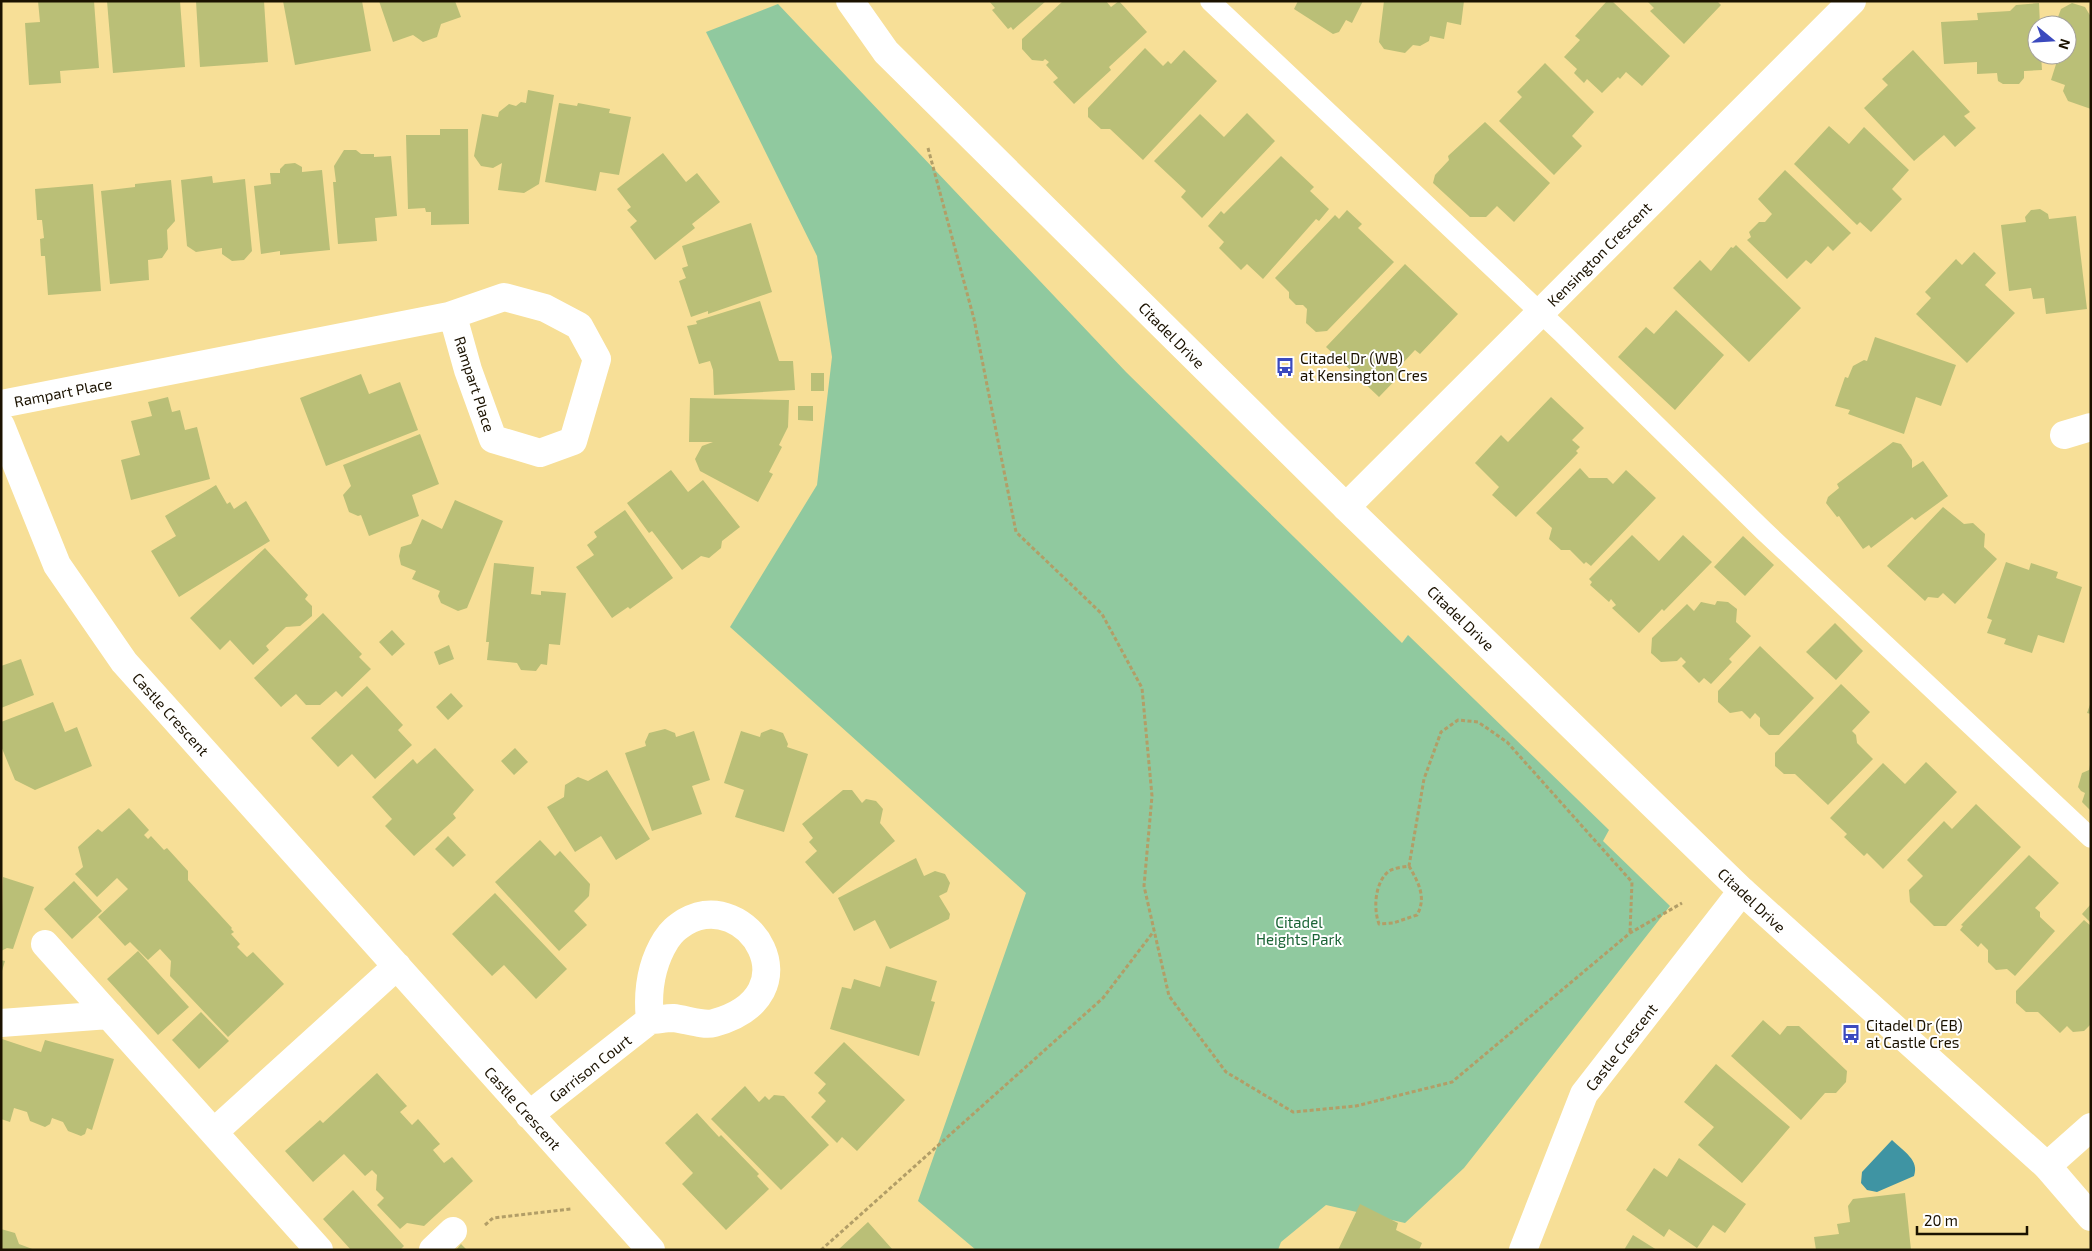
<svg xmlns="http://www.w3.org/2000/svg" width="2092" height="1251" font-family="'Exo 2',sans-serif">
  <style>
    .green { fill: #90c99f }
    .water { fill: #3f94a3 }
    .building { fill: #babf77 }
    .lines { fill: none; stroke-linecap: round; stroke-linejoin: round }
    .path { stroke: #b29e67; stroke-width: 3; stroke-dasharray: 4 2.5; stroke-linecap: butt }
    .lane { stroke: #fff; stroke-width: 20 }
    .street { stroke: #fff; stroke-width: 28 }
    .secondary { stroke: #fff; stroke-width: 28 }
    .labels { text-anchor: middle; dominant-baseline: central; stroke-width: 4; stroke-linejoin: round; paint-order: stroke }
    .street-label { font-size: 15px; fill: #1b1200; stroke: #fff }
    .poi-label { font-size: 15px; fill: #1b1200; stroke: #fff; text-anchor: start }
    .park-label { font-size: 15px; fill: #1b6436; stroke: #fff }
  </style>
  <rect width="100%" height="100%" fill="#f7df97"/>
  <path class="green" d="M 778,4 L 1126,372 L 1402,643 L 1408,635 L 1609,830 L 1603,841 L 1670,906 L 1464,1168 L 1405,1223 L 1326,1205 L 1281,1242 L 1278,1250 L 976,1250 L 918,1201 L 1026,893 L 730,627 L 817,485 L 832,357 L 817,256 L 706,32 Z"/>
  <path class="water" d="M 1892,1140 C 1903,1151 1920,1160 1914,1176 L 1877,1192 L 1867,1190 L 1861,1183 L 1862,1172 Z"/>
  <path class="building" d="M 38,1 L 94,1 L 99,68 L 60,71 L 61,83 L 29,85 L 25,23 L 40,22 Z
    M 107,1 L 180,1 L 185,67 L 113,73 Z
    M 196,1 L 264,1 L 268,62 L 200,67 Z
    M 283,1 L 362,1 L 371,51 L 295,65 Z
    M 379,1 L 455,1 L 461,17 L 441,24 L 437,37 L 423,42 L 413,35 L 393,42 Z
    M 989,1 L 1046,1 L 1013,30 L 1011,27 L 1008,29 L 992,10 L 995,8 Z
    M 1063,1 L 1106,1 L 1111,7 L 1119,1 L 1147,32 L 1109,67 L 1111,70 L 1074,104 L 1053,82 L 1058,78 L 1046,65 L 1049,62 L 1045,59 L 1043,61 L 1032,60 L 1022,49 L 1022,39 Z
    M 1298,1 L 1363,1 L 1352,23 L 1346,20 L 1339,32 L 1333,34 L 1294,9 Z
    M 1384,1 L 1464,1 L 1461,25 L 1447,22 L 1444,39 L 1430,36 L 1429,41 L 1420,46 L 1413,45 L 1405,53 L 1384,49 L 1379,42 Z
    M 1607,1 L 1612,1 L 1670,56 L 1642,86 L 1626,72 L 1620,79 L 1618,77 L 1602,93 L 1587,79 L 1584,83 L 1574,73 L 1577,69 L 1564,57 L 1580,40 L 1575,36 Z
    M 1647,1 L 1717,1 L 1721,5 L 1684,44 L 1650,11 L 1654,8 Z
    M 2039,3 L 2040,25 L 2037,25 L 2037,55 L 2041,55 L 2042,70 L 2024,71 L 2024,78 L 2019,84 L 2003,84 L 1998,81 L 1997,73 L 1977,74 L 1977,62 L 1944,64 L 1941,22 L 1978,20 L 1977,13 L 2010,11 L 2016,5 Z
    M 2072,3 L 2085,7 L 2091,17 L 2091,109 L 2068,101 L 2063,91 L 2065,85 L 2051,80 L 2057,61 L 2051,59 L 2052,55 L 2067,55 L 2067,25 L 2055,25 L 2061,9 Z
    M 1145,48 L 1163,66 L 1168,61 L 1171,64 L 1184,50 L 1217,81 L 1143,160 L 1110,129 L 1101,129 L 1088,117 L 1088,108 Z
    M 1913,50 L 1970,112 L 1964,116 L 1976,128 L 1955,147 L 1944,135 L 1914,161 L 1864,108 L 1888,85 L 1882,79 Z
    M 1545,63 L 1594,112 L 1572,136 L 1582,146 L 1554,175 L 1499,121 L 1522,97 L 1517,92 Z
    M 528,90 L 554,95 L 539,184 L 524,193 L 498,190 L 502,163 L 493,168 L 481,166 L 474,156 L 482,114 L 498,117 L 499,112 L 509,104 L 516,106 L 521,102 L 526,103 Z
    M 559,103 L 577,106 L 578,103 L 610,109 L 609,113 L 631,117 L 619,175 L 600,172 L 596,191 L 545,182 Z
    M 1247,113 L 1275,141 L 1202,218 L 1181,197 L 1186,191 L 1154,161 L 1200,114 L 1224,137 Z
    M 1485,122 L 1550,183 L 1514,222 L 1497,206 L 1486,217 L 1470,217 L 1433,183 L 1435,175 L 1449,160 L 1448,156 Z
    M 1829,126 L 1849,144 L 1864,127 L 1909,170 L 1892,189 L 1902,199 L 1871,232 L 1860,222 L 1857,225 L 1794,164 Z
    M 440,129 L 468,129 L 469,224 L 431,225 L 431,212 L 426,212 L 425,208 L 408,209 L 406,135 L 440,135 Z
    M 344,150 L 356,150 L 361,154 L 374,154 L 374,157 L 391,156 L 397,216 L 375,218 L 377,241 L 338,244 L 333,182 L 336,182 L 334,166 Z
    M 663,153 L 686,182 L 697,173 L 720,202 L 692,224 L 695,228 L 655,260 L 630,227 L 637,221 L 627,210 L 631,207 L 617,189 Z
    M 1281,156 L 1314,187 L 1310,191 L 1329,209 L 1319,221 L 1316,219 L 1263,279 L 1247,264 L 1241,270 L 1219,248 L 1224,242 L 1208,226 L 1221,211 L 1224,214 Z
    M 295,163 L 302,167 L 302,172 L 322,170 L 330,250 L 280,255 L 280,251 L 261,254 L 254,186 L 271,184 L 270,173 L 280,173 L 280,169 L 285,164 Z
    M 1785,170 L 1851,233 L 1833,251 L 1828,246 L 1811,264 L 1806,260 L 1787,279 L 1747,240 L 1751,237 L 1749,232 L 1759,222 L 1765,222 L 1772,214 L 1758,199 Z
    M 212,176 L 213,183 L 245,179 L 252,251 L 244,260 L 232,261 L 222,254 L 222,248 L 196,252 L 187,246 L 181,180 Z
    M 171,180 L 175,221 L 167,230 L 168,249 L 162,258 L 148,260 L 149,280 L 110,284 L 101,191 L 135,187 L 135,184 Z
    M 93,184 L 101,291 L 48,295 L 45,256 L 41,256 L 40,239 L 44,238 L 42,220 L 37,220 L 35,189 Z
    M 2040,209 L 2048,214 L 2049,219 L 2076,216 L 2087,309 L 2046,314 L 2044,298 L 2033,299 L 2031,288 L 2009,291 L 2001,225 L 2026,222 L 2025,217 L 2031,210 Z
    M 1347,210 L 1362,224 L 1358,228 L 1394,262 L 1327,331 L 1316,332 L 1306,323 L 1307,309 L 1303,305 L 1296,305 L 1289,298 L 1289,292 L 1275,278 L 1335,215 L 1339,219 Z
    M 751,223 L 772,292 L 708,314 L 708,311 L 691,317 L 679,281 L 686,278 L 682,268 L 688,266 L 682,246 Z
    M 1736,245 L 1801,308 L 1749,362 L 1673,288 L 1700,260 L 1711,271 L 1731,247 L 1733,248 Z
    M 1974,252 L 1996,273 L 1985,285 L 2015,313 L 1967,363 L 1916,314 L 1931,298 L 1925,292 L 1956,259 L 1962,265 Z
    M 1405,264 L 1458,314 L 1420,354 L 1415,350 L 1400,366 L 1404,371 L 1379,397 L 1326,347 Z
    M 760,301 L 779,361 L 793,361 L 795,390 L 714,395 L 713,370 L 710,361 L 699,364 L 687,326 L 697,324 L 696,321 Z
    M 1676,310 L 1724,355 L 1675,410 L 1618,357 L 1646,327 L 1654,334 Z
    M 1875,337 L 1956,365 L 1941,406 L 1916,397 L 1904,434 L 1848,414 L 1850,410 L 1835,406 L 1845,377 L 1848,378 L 1853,366 L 1864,360 L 1867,361 Z
    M 811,373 L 824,373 L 824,391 L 811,391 Z
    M 361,374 L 369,394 L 400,382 L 418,430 L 326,466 L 300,398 Z
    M 168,397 L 172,412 L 180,410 L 185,430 L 197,427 L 210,479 L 131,500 L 121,460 L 140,455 L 131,421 L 152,416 L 148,402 Z
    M 1551,397 L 1584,428 L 1572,440 L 1580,447 L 1576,451 L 1578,453 L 1516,517 L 1492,495 L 1499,487 L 1475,463 L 1501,435 L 1508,442 Z
    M 690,398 L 789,400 L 788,427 L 779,445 L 782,447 L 769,472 L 773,474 L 758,502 L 700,471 L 695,459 L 702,446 L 713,442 L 689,442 Z
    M 798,406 L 813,406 L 813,421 L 798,420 Z
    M 420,434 L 439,484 L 412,495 L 419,516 L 369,536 L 361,515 L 358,516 L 349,512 L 343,495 L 351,486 L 343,465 Z
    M 1893,442 L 1901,444 L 1912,460 L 1912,468 L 1923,461 L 1948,496 L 1915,520 L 1912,517 L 1871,548 L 1869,545 L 1863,549 L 1841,519 L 1839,516 L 1837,517 L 1826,503 L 1828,497 L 1839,488 L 1837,484 Z
    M 1580,468 L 1589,478 L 1607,478 L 1613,484 L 1626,470 L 1656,498 L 1591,566 L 1586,562 L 1584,564 L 1570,550 L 1561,550 L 1549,539 L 1552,528 L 1536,513 Z
    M 671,470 L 688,492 L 703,480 L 740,527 L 722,541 L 721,548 L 709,558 L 701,556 L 682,570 L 652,531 L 649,533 L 627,503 Z
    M 216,485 L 227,504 L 230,502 L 234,509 L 246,501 L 270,541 L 179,597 L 151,551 L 176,536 L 165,516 Z
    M 455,500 L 503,521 L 467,608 L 458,611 L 441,603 L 438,596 L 440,591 L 412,579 L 416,571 L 401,565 L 399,556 L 401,547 L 411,544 L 422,519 L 442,529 Z
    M 1943,507 L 1964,524 L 1973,523 L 1985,534 L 1984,547 L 1997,559 L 1955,604 L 1943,593 L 1938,598 L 1928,597 L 1925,601 L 1887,566 Z
    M 625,510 L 673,578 L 630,609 L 628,607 L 612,618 L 576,567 L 594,555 L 587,545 L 597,537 L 594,532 Z
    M 1632,535 L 1659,561 L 1683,535 L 1712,562 L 1664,611 L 1662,609 L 1639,633 L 1612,608 L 1616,605 L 1611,599 L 1609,602 L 1590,585 L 1592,582 L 1589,579 Z
    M 1743,536 L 1774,565 L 1745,596 L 1714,567 Z
    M 265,548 L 308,595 L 305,599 L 312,606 L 312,616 L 300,626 L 286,627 L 266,646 L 269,650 L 253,665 L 230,640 L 220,650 L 190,618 Z
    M 2006,562 L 2029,570 L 2031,563 L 2058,572 L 2056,578 L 2082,587 L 2064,643 L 2038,635 L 2032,653 L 2004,644 L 2006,639 L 1987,633 L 1992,620 L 1987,618 Z
    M 494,563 L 534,567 L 531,594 L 541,595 L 541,591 L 566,593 L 560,645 L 549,644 L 547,665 L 541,664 L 536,671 L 521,670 L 517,663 L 487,660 L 489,642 L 486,642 Z
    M 1717,601 L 1728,602 L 1737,609 L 1736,622 L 1751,636 L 1729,659 L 1732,662 L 1711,684 L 1704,678 L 1699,683 L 1682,666 L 1686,662 L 1681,657 L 1677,661 L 1661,662 L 1651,653 L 1652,638 L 1687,604 L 1694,611 L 1701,602 L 1715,605 Z
    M 323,613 L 362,654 L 359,657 L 371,669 L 342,697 L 336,691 L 320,705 L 306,705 L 296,694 L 281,707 L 254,678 Z
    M 1835,623 L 1863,651 L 1836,680 L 1806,652 Z
    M 392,630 L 405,644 L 392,656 L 379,642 Z
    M 449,645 L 454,659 L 439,665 L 434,652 Z
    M 1760,646 L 1814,698 L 1779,735 L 1769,735 L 1760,726 L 1760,718 L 1755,713 L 1750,719 L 1742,711 L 1730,713 L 1718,702 L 1718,691 Z
    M 21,659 L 34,695 L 1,708 L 1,666 Z
    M 1841,684 L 1870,712 L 1852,731 L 1856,735 L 1857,743 L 1873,759 L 1828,805 L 1795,774 L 1784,774 L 1775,766 L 1775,753 Z
    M 367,686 L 403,725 L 398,730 L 412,745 L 375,779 L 352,754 L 338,767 L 311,738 Z
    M 451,693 L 463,706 L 448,720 L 436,707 Z
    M 53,702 L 65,732 L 77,727 L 92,766 L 35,790 L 15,780 L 1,746 L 1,722 Z
    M 2091,702 L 2091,714 L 2087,713 Z
    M 665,729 L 675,733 L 676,737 L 694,731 L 710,780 L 692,786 L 702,814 L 652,831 L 625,753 L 646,746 L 645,742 L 649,733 Z
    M 771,729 L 783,733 L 788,744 L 787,747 L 808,754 L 784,832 L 735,817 L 744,790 L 724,783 L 741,731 L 760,737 L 761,733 Z
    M 435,748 L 474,790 L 453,814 L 456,818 L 414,856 L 385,826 L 392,819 L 372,797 L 413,759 L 417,764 Z
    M 515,748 L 528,762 L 514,775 L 501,761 Z
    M 1926,762 L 1957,792 L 1883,869 L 1867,853 L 1864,856 L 1844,837 L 1847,834 L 1830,818 L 1883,763 L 1905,784 Z
    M 2090,765 L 2091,766 L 2091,811 L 2082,802 L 2085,793 L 2081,791 L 2078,787 L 2082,773 L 2089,770 Z
    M 607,770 L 650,839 L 616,860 L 601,836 L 575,852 L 547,807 L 564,797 L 565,785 L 578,777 L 588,781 Z
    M 843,790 L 852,790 L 862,803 L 866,799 L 876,801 L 883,809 L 880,823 L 895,841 L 833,894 L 805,862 L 817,851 L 809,842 L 813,838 L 802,824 Z
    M 1976,804 L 2021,847 L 1946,926 L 1934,926 L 1910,902 L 1909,890 L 1923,876 L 1907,860 L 1944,821 L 1952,829 Z
    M 129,808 L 149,830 L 144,835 L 148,839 L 151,836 L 164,850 L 167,848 L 188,871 L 188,880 L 232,928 L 231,929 L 234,932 L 231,934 L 240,944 L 237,947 L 247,957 L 253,952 L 284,984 L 228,1037 L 170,976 L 171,961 L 160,949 L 148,960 L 130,942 L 125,946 L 98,917 L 128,889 L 117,878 L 97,897 L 75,874 L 83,867 L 78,847 L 98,829 L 102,832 Z
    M 448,836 L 466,855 L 453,867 L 435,849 Z
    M 540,840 L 555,856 L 560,851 L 590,884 L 589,896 L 574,911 L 587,925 L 559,951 L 495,882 Z
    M 2029,855 L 2059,883 L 2035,908 L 2040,912 L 2040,917 L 2055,931 L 2015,976 L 2007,969 L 1996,970 L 1988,962 L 1988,950 L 1981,943 L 1978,947 L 1960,930 L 1963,926 L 1961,925 Z
    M 916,858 L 924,876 L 935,871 L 945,874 L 950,883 L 947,892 L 939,896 L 950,914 L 949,919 L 890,949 L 875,920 L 854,931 L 838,898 Z
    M 3,877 L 34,887 L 13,949 L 7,948 L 1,951 Z
    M 74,881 L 102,911 L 72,939 L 44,909 Z
    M 495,893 L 567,969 L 536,999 L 504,965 L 492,976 L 452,934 Z
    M 2091,904 L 2091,923 L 2082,914 Z
    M 2084,920 L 2091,926 L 2091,1024 L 2084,1031 L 2073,1032 L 2067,1026 L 2060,1033 L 2038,1012 L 2026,1012 L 2016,1003 L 2016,991 Z
    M 138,951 L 189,1007 L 158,1035 L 107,979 Z
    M 1,960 L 5,961 L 2,971 L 1,971 Z
    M 886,966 L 937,981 L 931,1001 L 935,1002 L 919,1056 L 830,1029 L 842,987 L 851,989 L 854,979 L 880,987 Z
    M 201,1012 L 229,1041 L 199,1069 L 172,1040 Z
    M 1763,1020 L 1780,1035 L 1787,1026 L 1799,1026 L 1847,1071 L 1846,1082 L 1836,1093 L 1825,1093 L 1801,1120 L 1731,1056 Z
    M 2,1039 L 41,1052 L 45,1040 L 114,1059 L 92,1130 L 87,1128 L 85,1134 L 81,1136 L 68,1131 L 63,1122 L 52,1118 L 50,1124 L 45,1127 L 30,1121 L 27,1112 L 14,1108 L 10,1122 L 1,1119 Z
    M 844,1042 L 905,1100 L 857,1151 L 842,1137 L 837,1143 L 811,1117 L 826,1101 L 818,1093 L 826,1084 L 814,1073 Z
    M 1716,1064 L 1790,1127 L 1742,1183 L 1698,1145 L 1714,1127 L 1684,1102 Z
    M 377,1073 L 407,1106 L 400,1112 L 412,1125 L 418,1119 L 440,1144 L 433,1150 L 444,1163 L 452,1157 L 473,1181 L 424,1226 L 407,1223 L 400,1229 L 377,1205 L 384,1198 L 376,1190 L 377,1175 L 372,1170 L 365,1176 L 344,1154 L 313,1182 L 285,1151 L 320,1120 L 323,1123 Z
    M 745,1086 L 759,1102 L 765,1096 L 769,1100 L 774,1095 L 784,1096 L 829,1145 L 781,1190 L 711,1119 Z
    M 697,1113 L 719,1137 L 721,1135 L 759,1174 L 757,1176 L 769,1189 L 726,1230 L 682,1184 L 693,1173 L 665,1143 Z
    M 1679,1158 L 1746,1204 L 1725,1233 L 1713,1225 L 1697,1248 L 1669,1229 L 1664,1237 L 1626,1210 L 1654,1168 L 1667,1177 Z
    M 353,1190 L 404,1246 L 400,1250 L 351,1250 L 323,1219 Z
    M 1905,1193 L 1911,1250 L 1816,1250 L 1814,1237 L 1839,1234 L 1837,1224 L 1850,1222 L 1848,1206 L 1853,1199 Z
    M 1360,1204 L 1398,1223 L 1396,1230 L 1422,1243 L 1419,1250 L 1338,1250 Z
    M 868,1222 L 893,1250 L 838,1250 Z
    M 1,1229 L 15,1233 L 19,1244 L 35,1250 L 1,1250 Z
    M 1633,1235 L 1657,1250 L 1624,1250 Z
    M 461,1244 L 467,1250 L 456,1250 Z"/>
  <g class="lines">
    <path class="path" d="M 928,148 L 974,319 L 1016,532 L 1102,614 L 1142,688 L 1152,796 L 1144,886 L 1169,996 L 1226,1072 L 1293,1112 L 1356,1106 L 1452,1082 L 1630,933 L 1682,903
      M 1409,866 C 1418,882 1427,897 1417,915 L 1393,923 L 1379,924 C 1373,908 1375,882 1389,871 C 1394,868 1403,867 1409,866 L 1424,779 L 1441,732 L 1458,720 L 1478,722 L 1507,742 L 1632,882 L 1630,932
      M 485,1225 L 493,1218 L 571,1209
      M 821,1250 L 1103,998 L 1154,931"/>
    <path class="lane" d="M 1210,1 L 1562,333 L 1764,531 L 2091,838"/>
    <path class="street" d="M 1,404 L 449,316 L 504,297 L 545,308 L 579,326 L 597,359 L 573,441 L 540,453 L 493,439 L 468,370 L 454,320 L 449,316
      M 1,426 L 57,565 L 124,662 L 651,1250
      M 2064,435 L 2091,427
      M 1346,507 L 1852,1
      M 45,944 L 319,1250
      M 1,1023 L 109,1015
      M 529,1115 L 650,1020 C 657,1020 665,1018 673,1018 C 685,1019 703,1026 714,1023 C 816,995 748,886 685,922 C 676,928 672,931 666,940 C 651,964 647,992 650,1020
      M 214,1132 L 397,966
      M 2047,1166 L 2091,1127
      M 433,1250 L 453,1231
      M 1523,1250 L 1584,1094 L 1742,891"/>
    <path class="secondary" d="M 850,1 L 886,52 L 1346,507 L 1742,891 L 2047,1166 L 2091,1217"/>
  </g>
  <defs>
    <g id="bus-bare" transform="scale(1.5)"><path d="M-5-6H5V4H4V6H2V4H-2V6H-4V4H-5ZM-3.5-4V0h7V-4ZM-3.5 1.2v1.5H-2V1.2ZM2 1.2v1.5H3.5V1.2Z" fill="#3b4abe" stroke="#fff" stroke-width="2.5" paint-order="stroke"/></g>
  </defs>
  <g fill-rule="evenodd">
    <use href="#bus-bare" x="1285" y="367"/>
    <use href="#bus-bare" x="1851" y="1034"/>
  </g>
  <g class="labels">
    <g class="street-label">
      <text transform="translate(1599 254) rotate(-45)">Kensington Crescent</text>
      <text transform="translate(1172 335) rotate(45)">Citadel Drive</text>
      <text transform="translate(475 384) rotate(72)">Rampart Place</text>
      <text transform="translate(63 392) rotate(-11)">Rampart Place</text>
      <text transform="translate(1461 618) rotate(44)">Citadel Drive</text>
      <text transform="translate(171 714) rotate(48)">Castle Crescent</text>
      <text transform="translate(1752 900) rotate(43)">Citadel Drive</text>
      <text transform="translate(1621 1047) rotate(-52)">Castle Crescent</text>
      <text transform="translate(590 1068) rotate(-38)">Garrison Court</text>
      <text transform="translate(523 1108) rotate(48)">Castle Crescent</text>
    </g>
    <g class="poi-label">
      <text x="1300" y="358">Citadel Dr (WB)<tspan x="1300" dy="17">at Kensington Cres</tspan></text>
      <text x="1866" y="1025">Citadel Dr (EB)<tspan x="1866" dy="17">at Castle Cres</tspan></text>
    </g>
    <g class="park-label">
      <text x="1299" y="922">Citadel<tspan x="1299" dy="17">Heights Park</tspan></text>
    </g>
  </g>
  <rect width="2092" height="1251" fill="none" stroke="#1b1200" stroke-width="5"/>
  <g transform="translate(2052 40) rotate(108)"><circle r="24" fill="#ffffff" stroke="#a4a099"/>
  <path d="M0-4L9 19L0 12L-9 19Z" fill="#3b4abe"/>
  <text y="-8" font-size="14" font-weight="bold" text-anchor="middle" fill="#1b1200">N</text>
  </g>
  <path d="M1917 1226v8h110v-8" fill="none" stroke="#1b1200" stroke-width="2.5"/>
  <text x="1924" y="1226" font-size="15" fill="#1b1200" stroke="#ffffff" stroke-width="4" paint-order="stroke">20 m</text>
</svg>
